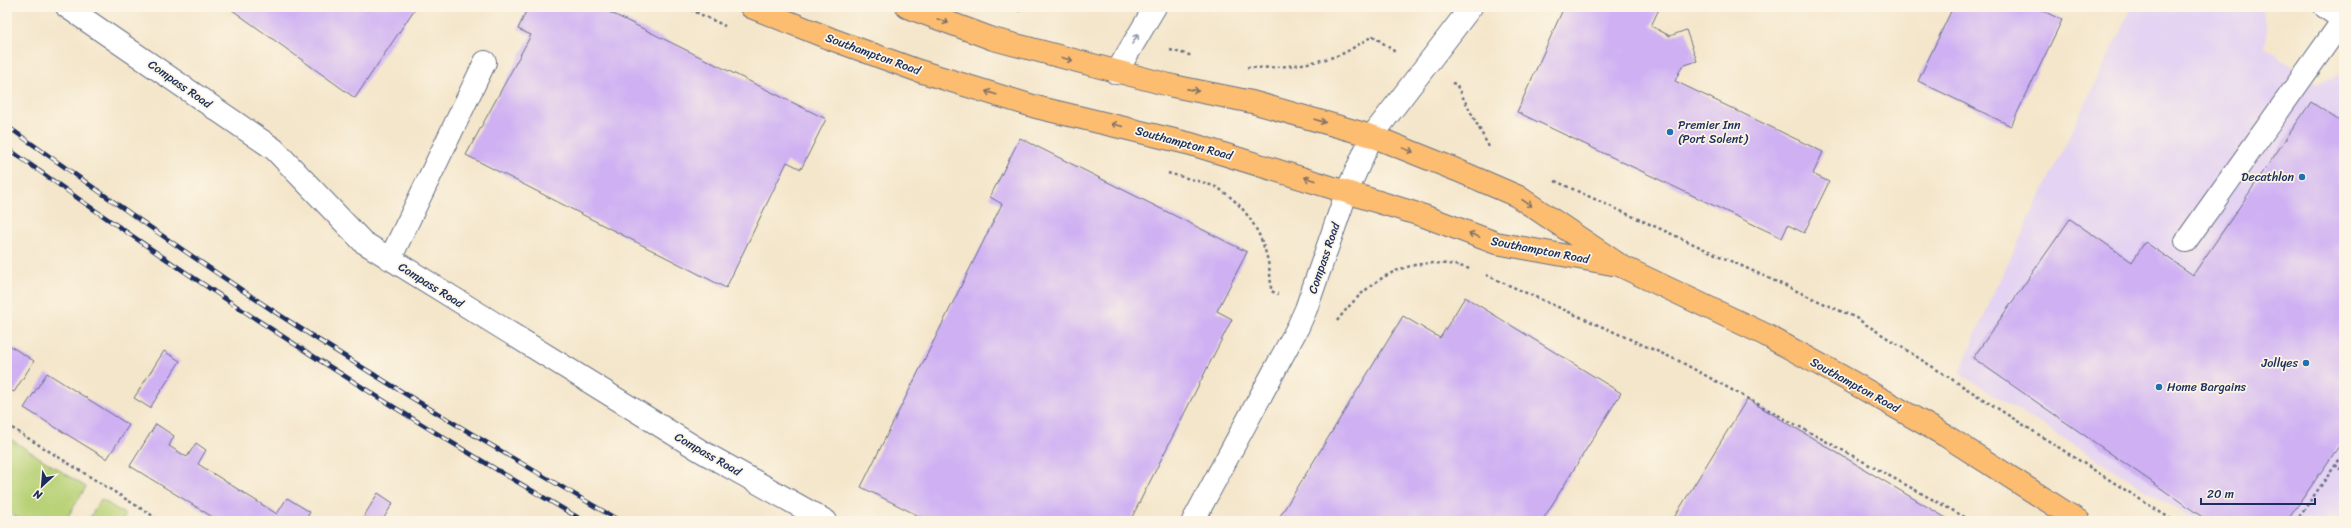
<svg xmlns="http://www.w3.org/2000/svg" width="2351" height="528" font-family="Sriracha,sans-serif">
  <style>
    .built { fill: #e4d3f2 }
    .green { fill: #b8d176; stroke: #6a806a }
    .building { fill: #cfb1f3 }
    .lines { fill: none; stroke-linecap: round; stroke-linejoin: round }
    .minor-casing { stroke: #676f84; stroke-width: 24 }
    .major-casing { stroke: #676f84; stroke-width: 24 }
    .path { stroke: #676f84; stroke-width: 2.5; stroke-dasharray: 3 3; stroke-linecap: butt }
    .minor { stroke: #fff; stroke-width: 22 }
    .major { stroke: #fcbd6f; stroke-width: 22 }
    .rail-casing { stroke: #1b2f5e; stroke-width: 4.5 }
    .rail { stroke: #fcf5e5; stroke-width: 3; stroke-dasharray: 9; stroke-linecap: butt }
    .oneway { stroke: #806f66 }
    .oneway2 { stroke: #8d97ae }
    .poi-dot { fill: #1f6fb2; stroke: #fcf5e5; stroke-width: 1.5 }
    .labels { text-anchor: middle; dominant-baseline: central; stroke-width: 3.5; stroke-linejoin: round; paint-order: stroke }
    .street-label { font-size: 12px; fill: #1b2f5e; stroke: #fcf5e5 }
    .poi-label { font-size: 12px; fill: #1b2f5e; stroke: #fcf5e5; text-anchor: start }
  </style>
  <rect width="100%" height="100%" fill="#fcf5e5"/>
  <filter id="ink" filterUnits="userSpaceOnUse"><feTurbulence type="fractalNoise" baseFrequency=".025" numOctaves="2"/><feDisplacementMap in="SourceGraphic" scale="8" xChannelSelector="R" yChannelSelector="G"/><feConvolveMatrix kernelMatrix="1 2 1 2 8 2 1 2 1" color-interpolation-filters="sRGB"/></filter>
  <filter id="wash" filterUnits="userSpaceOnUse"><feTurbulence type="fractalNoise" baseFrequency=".012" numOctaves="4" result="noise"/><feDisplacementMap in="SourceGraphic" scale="16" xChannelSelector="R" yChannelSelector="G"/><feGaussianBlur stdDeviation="0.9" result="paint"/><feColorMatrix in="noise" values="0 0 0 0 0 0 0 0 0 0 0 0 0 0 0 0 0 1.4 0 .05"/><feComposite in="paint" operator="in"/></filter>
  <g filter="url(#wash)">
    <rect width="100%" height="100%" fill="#f4e6cb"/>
    <path class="built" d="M 2132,7 L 2260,7 L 2268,28 L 2265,47 L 2317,84 L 2338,75 L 2344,76 L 2344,521 L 2196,521 L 1959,373 L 1993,294 Z"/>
    <path class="green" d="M 7,437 L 86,487 L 65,521 L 23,521 L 7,511 Z
      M 101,499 L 126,515 L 122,521 L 88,521 Z"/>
    <g id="blocks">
      <path class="building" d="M 228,7 L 416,7 L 355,98 Z
        M 528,7 L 599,7 L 826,119 L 801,169 L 787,162 L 726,288 L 466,155 L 531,35 L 518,29 Z
        M 1564,7 L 1660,7 L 1651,26 L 1670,36 L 1686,30 L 1697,61 L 1682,66 L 1675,81 L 1823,152 L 1813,174 L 1829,182 L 1804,233 L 1788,225 L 1782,238 L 1517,112 Z
        M 1953,7 L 2035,7 L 2062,20 L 2011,126 L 1918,81 Z
        M 2311,102 L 2344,124 L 2344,439 L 2287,521 L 2208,521 L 1973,358 L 2070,219 L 2132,262 L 2145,242 L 2193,275 Z
        M 1020,138 L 1247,252 L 1217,311 L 1232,319 L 1130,521 L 929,521 L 861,487 L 1002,204 L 990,197 Z
        M 1465,297 L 1621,393 L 1542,521 L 1277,521 L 1403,316 L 1440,338 Z
        M 7,344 L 34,361 L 14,392 L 7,388 Z
        M 164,351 L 180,361 L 150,408 L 134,398 Z
        M 47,373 L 129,425 L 107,459 L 24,408 Z
        M 1747,399 L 1951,521 L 1672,521 Z
        M 156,424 L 174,436 L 169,446 L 187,457 L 196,443 L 206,450 L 198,464 L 277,514 L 287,498 L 310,512 L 305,521 L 219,521 L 130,466 Z
        M 378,493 L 393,503 L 382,521 L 361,521 Z"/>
    </g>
  </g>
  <g filter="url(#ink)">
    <use href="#blocks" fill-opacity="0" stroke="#676f84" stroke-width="1"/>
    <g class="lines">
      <g class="minor-casing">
        <path id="minor" d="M 67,7 L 274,149 L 363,242 L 701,451 L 826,521
          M 2325,7 L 2344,21
          M 1116,73 L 1155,7
          M 2186,241 L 2343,20
          M 390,259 L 485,62
          M 1193,521 L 1298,327 L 1306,309 L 1347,191 L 1372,136 L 1471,7"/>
      </g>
      <g class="major-casing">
        <path id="major" d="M 751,7 L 831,39 L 916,70 L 1036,107 L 1191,144 L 1424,216 L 1496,243 L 1612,264
          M 907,7 L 993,39 L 1173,86 L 1252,102 L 1372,136 L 1459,171 L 1517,196 L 1621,266 L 1764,334 L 1850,381 L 1946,436 L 2079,521"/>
      </g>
      <path class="path" d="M 685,7 L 725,26
        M 1006,7 L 1021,11
        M 1170,50 L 1193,56
        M 1247,67 C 1270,70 1322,63 1344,53 C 1354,48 1363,41 1373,36 L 1397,53
        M 1452,83 L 1456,84 L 1490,149
        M 1168,173 C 1181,177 1211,183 1221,190 C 1255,213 1271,251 1271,291 L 1278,294
        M 1555,181 L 1856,318 L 2174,521
        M 1486,275 L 1679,361 L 1972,521
        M 1337,321 C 1371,276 1413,251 1470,269
        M 7,425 L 161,521
        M 2335,465 L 2344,471
        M 2296,521 L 2344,453"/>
      <use href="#minor" class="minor"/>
      <use href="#major" class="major"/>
      <g class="rail-casing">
        <path id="rail" d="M 7,126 C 95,189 184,252 275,312 C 387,385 504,453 620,521
          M 7,148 C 193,282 385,406 584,521"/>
      </g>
      <use href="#rail" class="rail"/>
    </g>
    <defs><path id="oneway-shaft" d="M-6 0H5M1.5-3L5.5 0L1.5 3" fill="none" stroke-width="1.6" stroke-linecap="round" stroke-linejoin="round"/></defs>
    <g class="oneway">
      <use href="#oneway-shaft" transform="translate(943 21) rotate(20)"/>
      <use href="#oneway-shaft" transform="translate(1067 59) rotate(15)"/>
      <use href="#oneway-shaft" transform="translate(1193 90) rotate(11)"/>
      <use href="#oneway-shaft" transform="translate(991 93) rotate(-163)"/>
      <use href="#oneway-shaft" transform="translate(1320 121) rotate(16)"/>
      <use href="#oneway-shaft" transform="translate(1117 125) rotate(-166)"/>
      <use href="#oneway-shaft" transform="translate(1408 150) rotate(22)"/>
      <use href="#oneway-shaft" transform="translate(1310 179) rotate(-163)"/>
      <use href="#oneway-shaft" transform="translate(1527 203) rotate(34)"/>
      <use href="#oneway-shaft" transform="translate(1474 235) rotate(-159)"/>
    </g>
    <use class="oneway2" href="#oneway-shaft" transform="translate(1135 39) rotate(-59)"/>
  </g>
  <g class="poi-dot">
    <circle cx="1670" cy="132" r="4"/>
    <circle cx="2302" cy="177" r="4"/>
    <circle cx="2306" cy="363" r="4"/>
    <circle cx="2159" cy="387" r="4"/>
  </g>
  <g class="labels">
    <g class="street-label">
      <text transform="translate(873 54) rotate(20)">Southampton Road</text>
      <text transform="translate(180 84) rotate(35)">Compass Road</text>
      <text transform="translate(1184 143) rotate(15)">Southampton Road</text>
      <text transform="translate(1540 250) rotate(11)">Southampton Road</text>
      <text transform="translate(1324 258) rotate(-71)">Compass Road</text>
      <text transform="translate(431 285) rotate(32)">Compass Road</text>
      <text transform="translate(1855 385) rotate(29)">Southampton Road</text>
      <text transform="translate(708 454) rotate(30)">Compass Road</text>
    </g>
    <g class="poi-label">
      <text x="1678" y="125">Premier Inn<tspan x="1678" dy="14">(Port Solent)</tspan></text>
      <text x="2294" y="177" text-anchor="end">Decathlon</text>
      <text x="2298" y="363" text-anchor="end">Jollyes</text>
      <text x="2167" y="387">Home Bargains</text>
    </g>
  </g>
  <rect width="2351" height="528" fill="none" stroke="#fcf5e5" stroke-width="24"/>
  <g transform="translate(42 486) rotate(206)" stroke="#fcf5e5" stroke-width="3" paint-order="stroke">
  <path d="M0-3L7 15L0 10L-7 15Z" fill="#1b2f5e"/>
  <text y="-6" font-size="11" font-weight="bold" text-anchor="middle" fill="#1b2f5e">N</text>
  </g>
  <path d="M2201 498v6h114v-6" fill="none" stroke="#1b2f5e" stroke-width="2"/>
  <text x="2207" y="498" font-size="12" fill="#1b2f5e" stroke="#fcf5e5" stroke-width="3" paint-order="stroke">20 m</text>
</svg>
